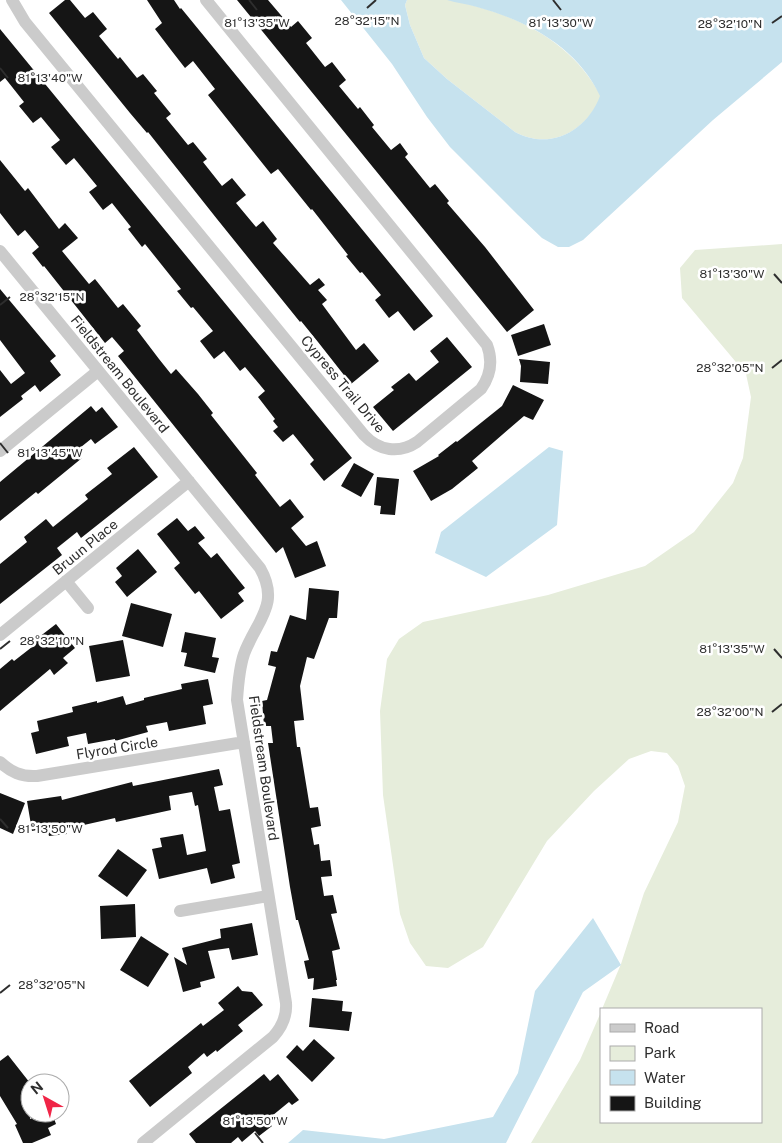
<svg xmlns="http://www.w3.org/2000/svg" width="782" height="1143" font-family="'Public Sans',sans-serif">
  <style>
    .green { fill: #e6eddb }
    .water { fill: #c6e2ee }
    .building { fill: #151515 }
    .lines { fill: none; stroke-linecap: round; stroke-linejoin: round }
    .minor { stroke: #cbcbcb; stroke-width: 12 }
    .ticks { fill: none; stroke: #2e2e2e; stroke-width: 2 }
    .labels { text-anchor: middle; dominant-baseline: central; stroke-width: 5; stroke-linejoin: round; paint-order: stroke }
    .street-label { font-size: 14px; fill: #2e2e2e; stroke: #fff }
    .ticks-label { font-size: 12px; text-anchor: middle; fill: #2e2e2e; stroke: #fff; stroke-width: 5; stroke-linejoin: round; paint-order: stroke }
  </style>
  <rect width="100%" height="100%" fill="#fff"/>
  <path class="green" d="M 407,0 C 420,0 435,0 449,0 C 511,12 570,38 601,96 C 587,131 550,151 515,132 L 447,79 L 424,58 L 410,25 L 405,5 Z
    M 782,244 L 782,1143 L 531,1143 L 580,1060 L 601,1012 L 601,1122 L 761,1122 L 761,1009 L 602,1009 L 621,964 L 644,893 L 678,822 L 685,786 L 678,766 L 667,753 L 651,751 L 629,759 L 594,791 L 547,841 L 483,947 L 448,968 L 426,966 L 410,943 L 400,914 L 383,795 L 380,711 L 387,659 L 399,639 L 423,622 L 548,595 L 645,566 L 694,532 L 733,483 L 743,458 L 751,397 L 746,374 L 682,298 L 680,268 L 695,250 Z"/>
  <path class="water" d="M 341,0 L 407,0 L 405,5 L 410,25 L 424,58 L 447,79 L 515,132 C 550,151 587,131 600,96 C 577,47 528,21 477,7 C 467,4 457,3 447,0 L 782,0 L 782,62 L 713,120 L 583,240 L 569,247 L 558,247 L 542,238 L 518,215 L 450,147 L 427,117 L 392,64 Z
    M 549,447 L 563,451 L 557,525 L 486,577 L 435,553 L 441,532 Z
    M 593,918 L 621,965 L 583,992 L 506,1143 L 288,1143 L 303,1130 L 384,1139 L 493,1117 L 518,1073 L 535,991 Z"/>
  <path class="building" d="M 65,0 L 70,0 L 85,18 L 93,12 L 107,29 L 99,36 L 118,59 L 120,57 L 137,78 L 143,74 L 157,91 L 154,93 L 171,114 L 166,118 L 188,145 L 193,142 L 207,159 L 203,162 L 222,186 L 232,178 L 246,195 L 236,203 L 256,227 L 263,221 L 277,239 L 273,243 L 310,285 L 319,278 L 325,285 L 318,290 L 327,300 L 322,304 L 356,350 L 364,343 L 379,361 L 351,384 L 318,342 L 301,321 L 300,322 L 217,219 L 148,132 L 147,133 L 130,113 L 49,13 Z
    M 147,0 L 174,0 L 180,9 L 181,8 L 433,316 L 414,331 L 398,311 L 389,318 L 375,300 L 381,295 L 362,272 L 360,273 L 346,256 L 348,255 L 312,209 L 311,210 L 278,169 L 271,174 L 208,95 L 215,89 L 193,61 L 185,68 L 171,50 L 155,29 L 162,23 Z
    M 237,0 L 268,0 L 291,27 L 298,21 L 312,38 L 306,43 L 325,67 L 332,62 L 346,80 L 339,86 L 358,109 L 360,107 L 374,125 L 372,127 L 391,150 L 400,143 L 408,154 L 405,157 L 430,188 L 435,184 L 449,201 L 447,203 L 485,247 L 534,310 L 507,332 Z
    M 0,29 L 352,458 L 324,481 L 310,464 L 314,460 L 293,434 L 283,442 L 273,431 L 278,427 L 273,421 L 275,419 L 258,397 L 265,391 L 245,367 L 240,371 L 224,351 L 214,359 L 200,341 L 213,331 L 193,307 L 191,308 L 177,291 L 181,289 L 145,244 L 142,247 L 128,229 L 131,227 L 112,203 L 103,210 L 89,192 L 97,186 L 74,158 L 66,165 L 51,147 L 60,140 L 41,117 L 33,123 L 19,106 L 24,102 L 5,78 L 0,82 Z
    M 0,160 L 25,191 L 28,188 L 59,229 L 65,223 L 78,238 L 62,251 L 89,284 L 95,279 L 118,308 L 123,304 L 141,326 L 137,330 L 159,359 L 171,374 L 176,369 L 198,394 L 213,413 L 211,415 L 257,473 L 255,475 L 280,507 L 290,499 L 304,517 L 291,528 L 306,546 L 317,541 L 326,566 L 295,578 L 283,547 L 276,553 L 118,356 L 124,351 L 112,337 L 105,343 L 44,266 L 43,267 L 32,253 L 39,247 L 25,230 L 18,236 L 0,213 Z
    M 0,289 L 56,356 L 50,361 L 61,375 L 40,392 L 35,385 L 21,396 L 23,399 L 0,417 L 0,370 L 11,384 L 25,373 L 0,340 Z
    M 544,324 L 551,345 L 518,356 L 511,335 Z
    M 447,337 L 472,367 L 393,431 L 373,407 L 394,390 L 391,387 L 409,373 L 416,381 L 439,362 L 430,351 Z
    M 519,359 L 550,362 L 548,384 L 520,382 L 521,366 Z
    M 513,385 L 544,400 L 533,420 L 524,416 L 472,461 L 478,468 L 452,489 L 431,501 L 413,471 L 439,456 L 438,455 L 456,441 L 457,442 L 502,406 Z
    M 91,406 L 96,412 L 102,407 L 118,427 L 95,444 L 91,439 L 76,451 L 82,458 L 38,494 L 36,492 L 0,521 L 0,482 Z
    M 134,447 L 158,477 L 81,538 L 77,532 L 57,548 L 62,555 L 0,604 L 0,564 L 27,542 L 24,537 L 46,519 L 53,527 L 88,499 L 85,495 L 112,474 L 107,468 Z
    M 354,463 L 374,474 L 361,497 L 341,486 Z
    M 377,477 L 399,479 L 395,515 L 380,514 L 381,506 L 374,505 Z
    M 177,518 L 188,531 L 195,526 L 205,538 L 198,543 L 211,558 L 217,553 L 245,588 L 238,593 L 244,601 L 221,619 L 199,591 L 195,594 L 174,568 L 180,563 L 157,534 Z
    M 138,549 L 157,572 L 127,597 L 115,582 L 122,576 L 116,568 Z
    M 309,588 L 339,591 L 337,618 L 329,618 L 314,659 L 307,657 L 300,686 L 304,720 L 294,721 L 297,747 L 300,747 L 310,808 L 318,807 L 321,826 L 311,828 L 314,845 L 319,844 L 321,861 L 330,860 L 332,876 L 321,877 L 324,896 L 333,895 L 337,913 L 331,914 L 340,949 L 332,951 L 337,980 L 336,980 L 337,986 L 313,990 L 314,978 L 308,979 L 304,961 L 309,960 L 298,920 L 296,920 L 290,887 L 268,743 L 273,743 L 271,726 L 264,726 L 262,701 L 267,700 L 276,667 L 268,665 L 271,651 L 277,652 L 290,615 L 306,620 Z
    M 131,603 L 172,614 L 163,647 L 122,636 Z
    M 56,624 L 75,648 L 63,658 L 68,663 L 54,675 L 50,669 L 0,711 L 0,669 L 12,659 L 14,661 L 32,647 L 30,644 Z
    M 185,632 L 216,638 L 212,657 L 219,658 L 215,673 L 184,666 L 187,653 L 181,652 Z
    M 123,640 L 130,676 L 96,682 L 89,646 Z
    M 208,679 L 213,704 L 203,706 L 206,724 L 169,731 L 167,722 L 146,726 L 148,732 L 115,741 L 115,739 L 88,744 L 86,733 L 67,737 L 69,746 L 36,754 L 31,733 L 39,731 L 37,721 L 73,712 L 72,707 L 97,701 L 97,703 L 123,696 L 126,705 L 144,700 L 144,698 L 182,689 L 181,684 Z
    M 219,769 L 223,785 L 214,787 L 219,811 L 230,809 L 240,863 L 232,865 L 235,878 L 211,884 L 207,868 L 159,879 L 152,849 L 162,847 L 160,838 L 183,834 L 187,855 L 206,851 L 198,805 L 195,806 L 192,792 L 169,796 L 171,810 L 116,822 L 115,818 L 66,829 L 67,834 L 49,836 L 47,828 L 32,831 L 27,801 L 61,796 L 62,800 L 132,782 L 133,786 Z
    M 0,793 L 25,803 L 13,834 L 0,828 Z
    M 118,849 L 147,870 L 127,897 L 98,876 Z
    M 135,904 L 136,937 L 101,939 L 100,906 Z
    M 252,923 L 258,955 L 232,960 L 229,948 L 208,951 L 215,978 L 200,982 L 201,987 L 183,992 L 174,957 L 187,965 L 182,948 L 221,938 L 220,929 Z
    M 141,936 L 169,954 L 148,987 L 120,970 Z
    M 238,986 L 242,991 L 252,992 L 263,1005 L 238,1025 L 243,1031 L 217,1052 L 216,1050 L 207,1057 L 204,1053 L 188,1067 L 192,1073 L 150,1107 L 129,1081 L 201,1023 L 203,1026 L 224,1010 L 218,1003 Z
    M 312,998 L 343,1001 L 342,1011 L 352,1012 L 349,1031 L 309,1027 Z
    M 314,1039 L 335,1058 L 312,1082 L 286,1057 L 297,1045 L 303,1051 Z
    M 8,1055 L 30,1083 L 30,1119 L 43,1113 L 52,1113 L 56,1124 L 48,1128 L 51,1135 L 32,1143 L 23,1143 L 15,1125 L 17,1124 L 0,1096 L 0,1061 Z
    M 264,1074 L 270,1081 L 278,1074 L 299,1100 L 292,1105 L 289,1102 L 267,1120 L 272,1126 L 259,1136 L 255,1131 L 242,1142 L 238,1137 L 231,1143 L 196,1143 L 189,1134 Z"/>
  <g class="lines">
    <path class="minor" d="M 12,0 L 25,22 L 364,435 C 379,451 399,454 417,442 L 481,389 C 491,375 493,361 487,345 L 206,0
      M 0,251 L 260,568 C 281,605 256,621 244,654 C 239,669 238,685 237,700 L 286,1003 C 287,1016 282,1027 273,1037 L 143,1143
      M 0,451 L 98,371
      M 66,581 L 88,608
      M 0,635 L 189,481
      M 0,762 C 11,772 21,777 37,776 L 244,742
      M 180,911 L 268,896"/>
  </g>
  <path class="ticks" d="M 249,0 L 257,10M 553,0 L 561,10M 367,8 L 376,0M 772,23 L 782,16M 0,68 L 8,78M 774,274 L 782,283M 0,305 L 10,297M 772,368 L 782,360M 0,443 L 8,453M 0,649 L 10,641M 774,649 L 782,658M 772,712 L 782,704M 0,819 L 8,828M 0,993 L 10,985M 255,1133 L 263,1143"/>
  <g class="labels">
    <g class="street-label">
      <text transform="translate(120 374) rotate(51)">Fieldstream Boulevard</text>
      <text transform="translate(343 384) rotate(50)">Cypress Trail Drive</text>
      <text transform="translate(85 547) rotate(-39)">Bruun Place</text>
      <text transform="translate(117 748) rotate(-9)">Flyrod Circle</text>
      <text transform="translate(264 768) rotate(82)">Fieldstream Boulevard</text>
    </g>
  </g>
  <g class="ticks-label">
    <text x="367" y="25">28°32'15"N</text>
    <text x="257" y="27">81°13'35"W</text>
    <text x="561" y="27">81°13'30"W</text>
    <text x="730" y="28">28°32'10"N</text>
    <text x="50" y="82">81°13'40"W</text>
    <text x="732" y="278">81°13'30"W</text>
    <text x="52" y="301">28°32'15"N</text>
    <text x="730" y="372">28°32'05"N</text>
    <text x="50" y="457">81°13'45"W</text>
    <text x="52" y="645">28°32'10"N</text>
    <text x="732" y="653">81°13'35"W</text>
    <text x="730" y="716">28°32'00"N</text>
    <text x="50" y="833">81°13'50"W</text>
    <text x="52" y="989">28°32'05"N</text>
    <text x="255" y="1125">81°13'50"W</text>
  </g>
  <rect x="600" y="1008" width="162" height="115" fill="#ffffff" stroke="#ababab"/>
  <rect x="610" y="1024" width="25" height="8" fill="#cbcbcb" stroke="#ababab"/>
  <text x="644" y="1033" font-size="15" fill="#2e2e2e">Road</text>
  <rect x="610" y="1046" width="25" height="15" fill="#e6eddb" stroke="#ababab"/>
  <text x="644" y="1058" font-size="15" fill="#2e2e2e">Park</text>
  <rect x="610" y="1070" width="25" height="15" fill="#c6e2ee" stroke="#ababab"/>
  <text x="644" y="1083" font-size="15" fill="#2e2e2e">Water</text>
  <rect x="610" y="1096" width="25" height="15" fill="#151515" stroke="#ababab"/>
  <text x="644" y="1108" font-size="15" fill="#2e2e2e">Building</text>
  <g transform="translate(45 1098) rotate(321)"><circle r="24" fill="#ffffff" stroke="#ababab"/>
  <path d="M0-4L9 19L0 12L-9 19Z" fill="#f02547"/>
  <text y="-8" font-size="14" font-weight="bold" text-anchor="middle" fill="#2e2e2e">N</text>
  </g>
</svg>
